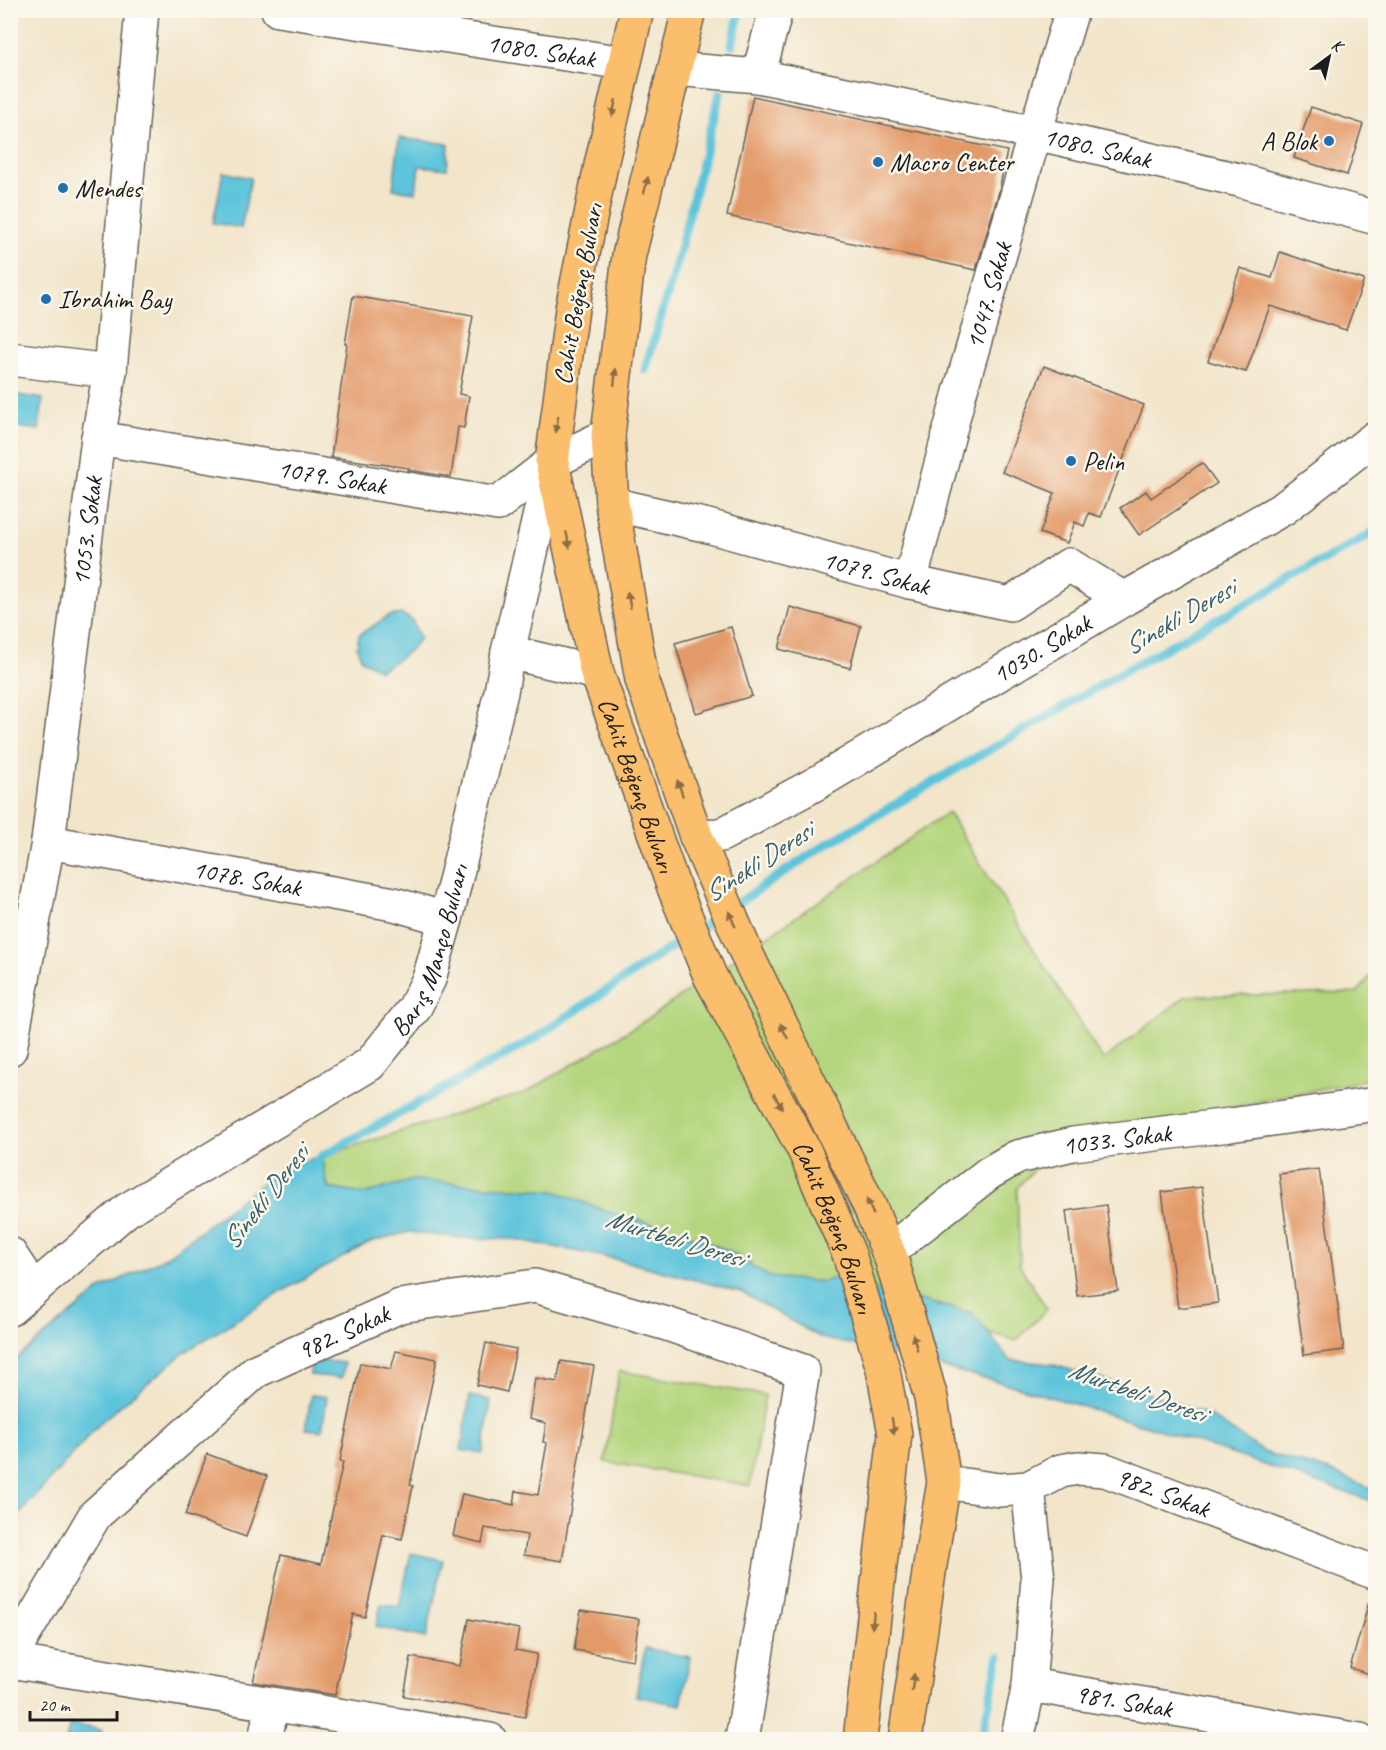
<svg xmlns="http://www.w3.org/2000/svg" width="1386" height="1750" font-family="Caveat,sans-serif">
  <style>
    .green { fill: #b4d57d; stroke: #68784c; stroke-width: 1.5 }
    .water { fill: #5dc4db; stroke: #3c707c; stroke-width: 1.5 }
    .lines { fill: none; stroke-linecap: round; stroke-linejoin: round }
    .stream { stroke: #5dc4db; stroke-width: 9 }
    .building { fill: #e39a69 }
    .minor-casing { stroke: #676259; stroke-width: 36 }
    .major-casing { stroke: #676259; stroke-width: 36 }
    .minor { stroke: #fff; stroke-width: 33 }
    .major { stroke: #fabe6d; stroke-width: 33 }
    .oneway { fill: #8b6d44 }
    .poi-dot { fill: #1f6fb2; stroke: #fbf7ec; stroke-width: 2 }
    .labels { text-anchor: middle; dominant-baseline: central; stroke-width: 5; stroke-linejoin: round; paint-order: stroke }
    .street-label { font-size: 26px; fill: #1c1c1c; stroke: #fbf7ec }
    .poi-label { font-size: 26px; fill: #1c1c1c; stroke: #fbf7ec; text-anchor: start }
    .water-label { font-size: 27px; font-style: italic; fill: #365f68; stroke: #fbf7ec }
  </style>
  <rect width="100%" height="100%" fill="#fbf7ec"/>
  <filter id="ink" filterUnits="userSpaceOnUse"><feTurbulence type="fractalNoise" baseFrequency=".0167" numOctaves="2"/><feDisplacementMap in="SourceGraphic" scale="12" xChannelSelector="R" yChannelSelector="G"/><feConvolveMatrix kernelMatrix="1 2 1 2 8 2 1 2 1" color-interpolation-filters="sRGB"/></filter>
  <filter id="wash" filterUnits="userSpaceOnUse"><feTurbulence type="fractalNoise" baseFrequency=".008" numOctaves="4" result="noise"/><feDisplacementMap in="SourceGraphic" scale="24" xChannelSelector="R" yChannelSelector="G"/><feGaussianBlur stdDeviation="1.35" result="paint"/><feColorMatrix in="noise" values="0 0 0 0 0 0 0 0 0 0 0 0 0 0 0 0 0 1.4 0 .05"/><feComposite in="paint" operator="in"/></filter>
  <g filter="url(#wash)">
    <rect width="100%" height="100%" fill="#f2e5ca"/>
    <path class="green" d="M 948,812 L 1103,1060 L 1186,996 L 1357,993 L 1375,970 L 1375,1078 L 1231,1107 L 1055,1145 L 1017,1188 L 1020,1266 L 1047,1309 L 1016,1341 L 824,1282 L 769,1277 L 731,1252 L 684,1233 L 608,1212 L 554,1191 L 413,1180 L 364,1194 L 328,1188 L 322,1156 L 527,1092 L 646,1020 Z
      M 619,1371 L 765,1395 L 750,1486 L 605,1462 Z"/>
    <path class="water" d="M 399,138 L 449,144 L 447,169 L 419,166 L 416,192 L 393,189 Z
      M 223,172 L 251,178 L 241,228 L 213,223 Z
      M 11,394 L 43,399 L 39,430 L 11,426 Z
      M 402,614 L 412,620 L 420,638 C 410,653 396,661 380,670 L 362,660 L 357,648 L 359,635 L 388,616 Z
      M 322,1156 L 328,1188 L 364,1194 L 413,1180 L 554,1191 L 608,1212 L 684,1233 L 731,1252 L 769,1277 L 824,1282 L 833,1278 L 972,1313 L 1010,1360 L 1051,1364 L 1160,1397 L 1210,1416 L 1264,1452 L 1329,1471 L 1376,1490 L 1375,1502 L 1157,1429 L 1011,1385 L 859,1346 L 821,1338 L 741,1292 L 616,1259 L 514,1239 L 461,1238 L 409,1232 L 370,1242 L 283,1291 L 185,1352 L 101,1422 L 16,1518 L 11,1528 L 11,1363 L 101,1289 L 166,1257 L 283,1167 Z
      M 311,1360 L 344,1363 L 342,1378 L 310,1375 Z
      M 311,1395 L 327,1397 L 322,1431 L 306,1429 Z
      M 470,1396 L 491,1400 L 483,1453 L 461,1450 Z
      M 411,1553 L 443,1560 L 426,1638 L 376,1627 L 381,1604 L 399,1607 Z
      M 645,1648 L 690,1657 L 681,1705 L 636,1696 Z
      M 70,1724 L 102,1730 L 100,1739 L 66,1739 Z"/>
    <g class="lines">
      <path class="stream" d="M 732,45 L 740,10
        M 645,370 L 676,265 L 720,93
        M 315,1164 L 322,1156 L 532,1040 L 822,847 L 1130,668 L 1376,531
        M 981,1740 L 999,1657"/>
    </g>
    <g id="blocks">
      <path class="building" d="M 753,96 L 1007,151 L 999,191 L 976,270 L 727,216 Z
        M 1311,107 L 1363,124 L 1347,175 L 1294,158 Z
        M 1280,252 L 1364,280 L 1346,330 L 1270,306 L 1246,372 L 1208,361 L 1240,268 L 1272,278 Z
        M 353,296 L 473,316 L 459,394 L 469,396 L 464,428 L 458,427 L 451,477 L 408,470 L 409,468 L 331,457 L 347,344 L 345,344 Z
        M 1044,366 L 1144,405 L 1101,517 L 1089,513 L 1084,526 L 1075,522 L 1067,543 L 1040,533 L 1055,493 L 1002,472 Z
        M 1202,463 L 1217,483 L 1139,535 L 1120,508 L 1146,491 L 1151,498 Z
        M 790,607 L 861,626 L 850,668 L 779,649 Z
        M 731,627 L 752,696 L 696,713 L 675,643 Z
        M 1319,1169 L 1344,1350 L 1304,1355 L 1279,1174 Z
        M 1202,1187 L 1218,1303 L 1178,1308 L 1162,1192 Z
        M 1106,1205 L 1118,1291 L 1077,1296 L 1066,1211 Z
        M 486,1343 L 516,1349 L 507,1392 L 477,1385 Z
        M 396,1351 L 437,1359 L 410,1485 L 413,1486 L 402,1539 L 383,1535 L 365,1617 L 353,1614 L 335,1695 L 253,1682 L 281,1555 L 321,1564 L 343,1462 L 340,1461 L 360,1363 L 391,1369 Z
        M 561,1361 L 594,1366 L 562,1561 L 524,1555 L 527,1535 L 485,1528 L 482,1543 L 453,1536 L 462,1494 L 514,1505 L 516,1491 L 538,1495 L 547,1443 L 543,1442 L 546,1423 L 529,1419 L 535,1378 L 557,1382 Z
        M 207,1454 L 267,1476 L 246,1537 L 185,1515 Z
        M 1369,1602 L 1376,1603 L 1376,1676 L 1350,1668 Z
        M 581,1610 L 639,1619 L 633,1660 L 574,1650 Z
        M 469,1619 L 519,1629 L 515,1650 L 537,1654 L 525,1717 L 404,1696 L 411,1657 L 460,1666 Z"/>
    </g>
  </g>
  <g filter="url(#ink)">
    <use href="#blocks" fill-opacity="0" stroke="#676259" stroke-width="1.5"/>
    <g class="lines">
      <g class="minor-casing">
        <g id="minor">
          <path id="s1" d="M 278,10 L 624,63"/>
          <path id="s2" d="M 675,69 L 758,76 L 1035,133 L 1239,180 L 1376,218"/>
          <path d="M 758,76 L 776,10"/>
          <path d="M 10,359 L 110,371"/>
          <path id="s3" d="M 98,438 L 498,504 L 552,462 L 608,435"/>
          <path id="s4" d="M 612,504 L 704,525 L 910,582 L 1010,604 L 1069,565 L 1124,599"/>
          <path id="s5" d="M 910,582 L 960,392 L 1035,133 L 1072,10"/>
          <path d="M 508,652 L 597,673"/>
          <path id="s6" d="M 696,836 L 721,835 L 817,783 L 1124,599 L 1284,508 L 1376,437"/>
          <path id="s7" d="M 48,842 L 394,904 L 446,919"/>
          <path id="s8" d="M 10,1049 L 48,842 L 98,438 L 110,371 L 142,10"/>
          <path id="s9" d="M 888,1252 L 989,1173 L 1017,1157 L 1073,1144 L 1230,1125 L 1376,1104"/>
          <path d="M 10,1254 L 33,1289"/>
          <path id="s10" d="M 10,1309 L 127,1210 L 370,1064 L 414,1009 L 429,979 L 446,919 L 501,692 L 508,652 L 552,462"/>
          <path id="s11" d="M 944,1482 L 999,1490 L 1028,1488 L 1061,1471 L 1078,1468 L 1105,1470 L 1376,1573"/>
          <path id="s12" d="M 10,1658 L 95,1515 L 256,1371 L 400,1306 L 535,1286 L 667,1324 L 803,1371 L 742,1740"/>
          <path d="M 10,1661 L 490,1740"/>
          <path id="s13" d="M 1029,1685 L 1360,1740"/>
          <path d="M 265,1740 L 272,1705"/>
          <path d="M 1017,1740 L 1029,1685 L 1038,1579 L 1028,1488"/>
        </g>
      </g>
      <g class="major-casing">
        <g id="major">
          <path id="s14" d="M 637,10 L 601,165 L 572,309 L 552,462 L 597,673 L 674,888 L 710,976 L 805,1152 L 849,1254 L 883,1369 L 895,1434 L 860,1740"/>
          <path d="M 689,10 L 629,255 L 608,435 L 612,504 L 642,680 L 696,836 L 748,957 L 870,1207 L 892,1261 L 931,1398 L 944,1482 L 931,1559 L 905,1740"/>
        </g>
      </g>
      <use href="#minor" class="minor"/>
      <use href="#major" class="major"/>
    </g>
    <defs><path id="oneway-solid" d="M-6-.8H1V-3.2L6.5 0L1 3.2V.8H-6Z" transform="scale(1.5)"/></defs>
    <g class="oneway">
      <use href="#oneway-solid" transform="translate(614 108) rotate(102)"/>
      <use href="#oneway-solid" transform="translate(646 185) rotate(-76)"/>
      <use href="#oneway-solid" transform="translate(615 377) rotate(-84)"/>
      <use href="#oneway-solid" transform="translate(557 424) rotate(98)"/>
      <use href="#oneway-solid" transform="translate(568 540) rotate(78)"/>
      <use href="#oneway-solid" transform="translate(629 600) rotate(-100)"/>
      <use href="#oneway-solid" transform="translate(680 788) rotate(-109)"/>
      <use href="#oneway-solid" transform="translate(732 919) rotate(-113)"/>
      <use href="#oneway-solid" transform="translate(784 1031) rotate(-116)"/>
      <use href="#oneway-solid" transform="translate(778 1101) rotate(61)"/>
      <use href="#oneway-solid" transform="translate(870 1207) rotate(-114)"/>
      <use href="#oneway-solid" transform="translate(915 1342) rotate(-106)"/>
      <use href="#oneway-solid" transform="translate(893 1426) rotate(82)"/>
      <use href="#oneway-solid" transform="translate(873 1620) rotate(97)"/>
      <use href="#oneway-solid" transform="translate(913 1682) rotate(-82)"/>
    </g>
  </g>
  <g class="poi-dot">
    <circle cx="1329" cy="141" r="6"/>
    <circle cx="878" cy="162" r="6"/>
    <circle cx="63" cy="188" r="6"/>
    <circle cx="46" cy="299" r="6"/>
    <circle cx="1071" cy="461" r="6"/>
  </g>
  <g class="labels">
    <g class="street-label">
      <text stroke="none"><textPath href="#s1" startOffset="266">1080. Sokak</textPath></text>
      <text stroke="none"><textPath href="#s2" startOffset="430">1080. Sokak</textPath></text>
      <text transform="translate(578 294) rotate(-80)">Cahit Beğenç Bulvarı</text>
      <text stroke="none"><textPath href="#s5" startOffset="297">1047. Sokak</textPath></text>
      <text stroke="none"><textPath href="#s3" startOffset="237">1079. Sokak</textPath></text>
      <text stroke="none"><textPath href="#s8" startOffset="524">1053. Sokak</textPath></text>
      <text stroke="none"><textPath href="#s4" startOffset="273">1079. Sokak</textPath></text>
      <text stroke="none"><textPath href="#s6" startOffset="396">1030. Sokak</textPath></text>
      <text stroke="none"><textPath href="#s14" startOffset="795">Cahit Beğenç Bulvarı</textPath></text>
      <text stroke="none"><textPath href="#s7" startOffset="202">1078. Sokak</textPath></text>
      <text stroke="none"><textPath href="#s10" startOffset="568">Barış Manço Bulvarı</textPath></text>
      <text stroke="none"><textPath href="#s9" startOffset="262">1033. Sokak</textPath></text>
      <text stroke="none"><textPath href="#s14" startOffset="1280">Cahit Beğenç Bulvarı</textPath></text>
      <text stroke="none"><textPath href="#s12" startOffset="478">982. Sokak</textPath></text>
      <text stroke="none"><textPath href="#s11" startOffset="228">982. Sokak</textPath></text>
      <text stroke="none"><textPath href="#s13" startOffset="96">981. Sokak</textPath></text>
    </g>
    <g class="poi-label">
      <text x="1317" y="141" text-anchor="end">A Blok</text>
      <text x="890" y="162">Macro Center</text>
      <text x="75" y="188">Mendes</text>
      <text x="58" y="299">Ibrahim Bay</text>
      <text x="1083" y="461">Pelin</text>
    </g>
    <g class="water-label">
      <text transform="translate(1179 617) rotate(-30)">Sinekli Deresi</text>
      <text transform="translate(758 862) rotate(-33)">Sinekli Deresi</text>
      <text transform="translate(265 1197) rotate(-52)">Sinekli Deresi</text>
      <text transform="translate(675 1238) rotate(17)">Murtbeli Deresi</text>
      <text transform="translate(1137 1391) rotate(19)">Murtbeli Deresi</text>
    </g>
  </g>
  <rect width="1386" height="1750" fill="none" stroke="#fbf7ec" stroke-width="36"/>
  <g transform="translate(1329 57) rotate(33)" stroke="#fbf7ec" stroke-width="4.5" paint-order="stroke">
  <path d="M0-4.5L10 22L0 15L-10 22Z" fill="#1c1c1c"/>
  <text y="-9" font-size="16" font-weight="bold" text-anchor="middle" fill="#1c1c1c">K</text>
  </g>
  <path d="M30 1711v9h87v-9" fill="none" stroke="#1c1c1c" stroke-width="3"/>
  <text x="39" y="1711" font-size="18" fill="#1c1c1c" stroke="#fbf7ec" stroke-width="4.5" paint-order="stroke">20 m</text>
</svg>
